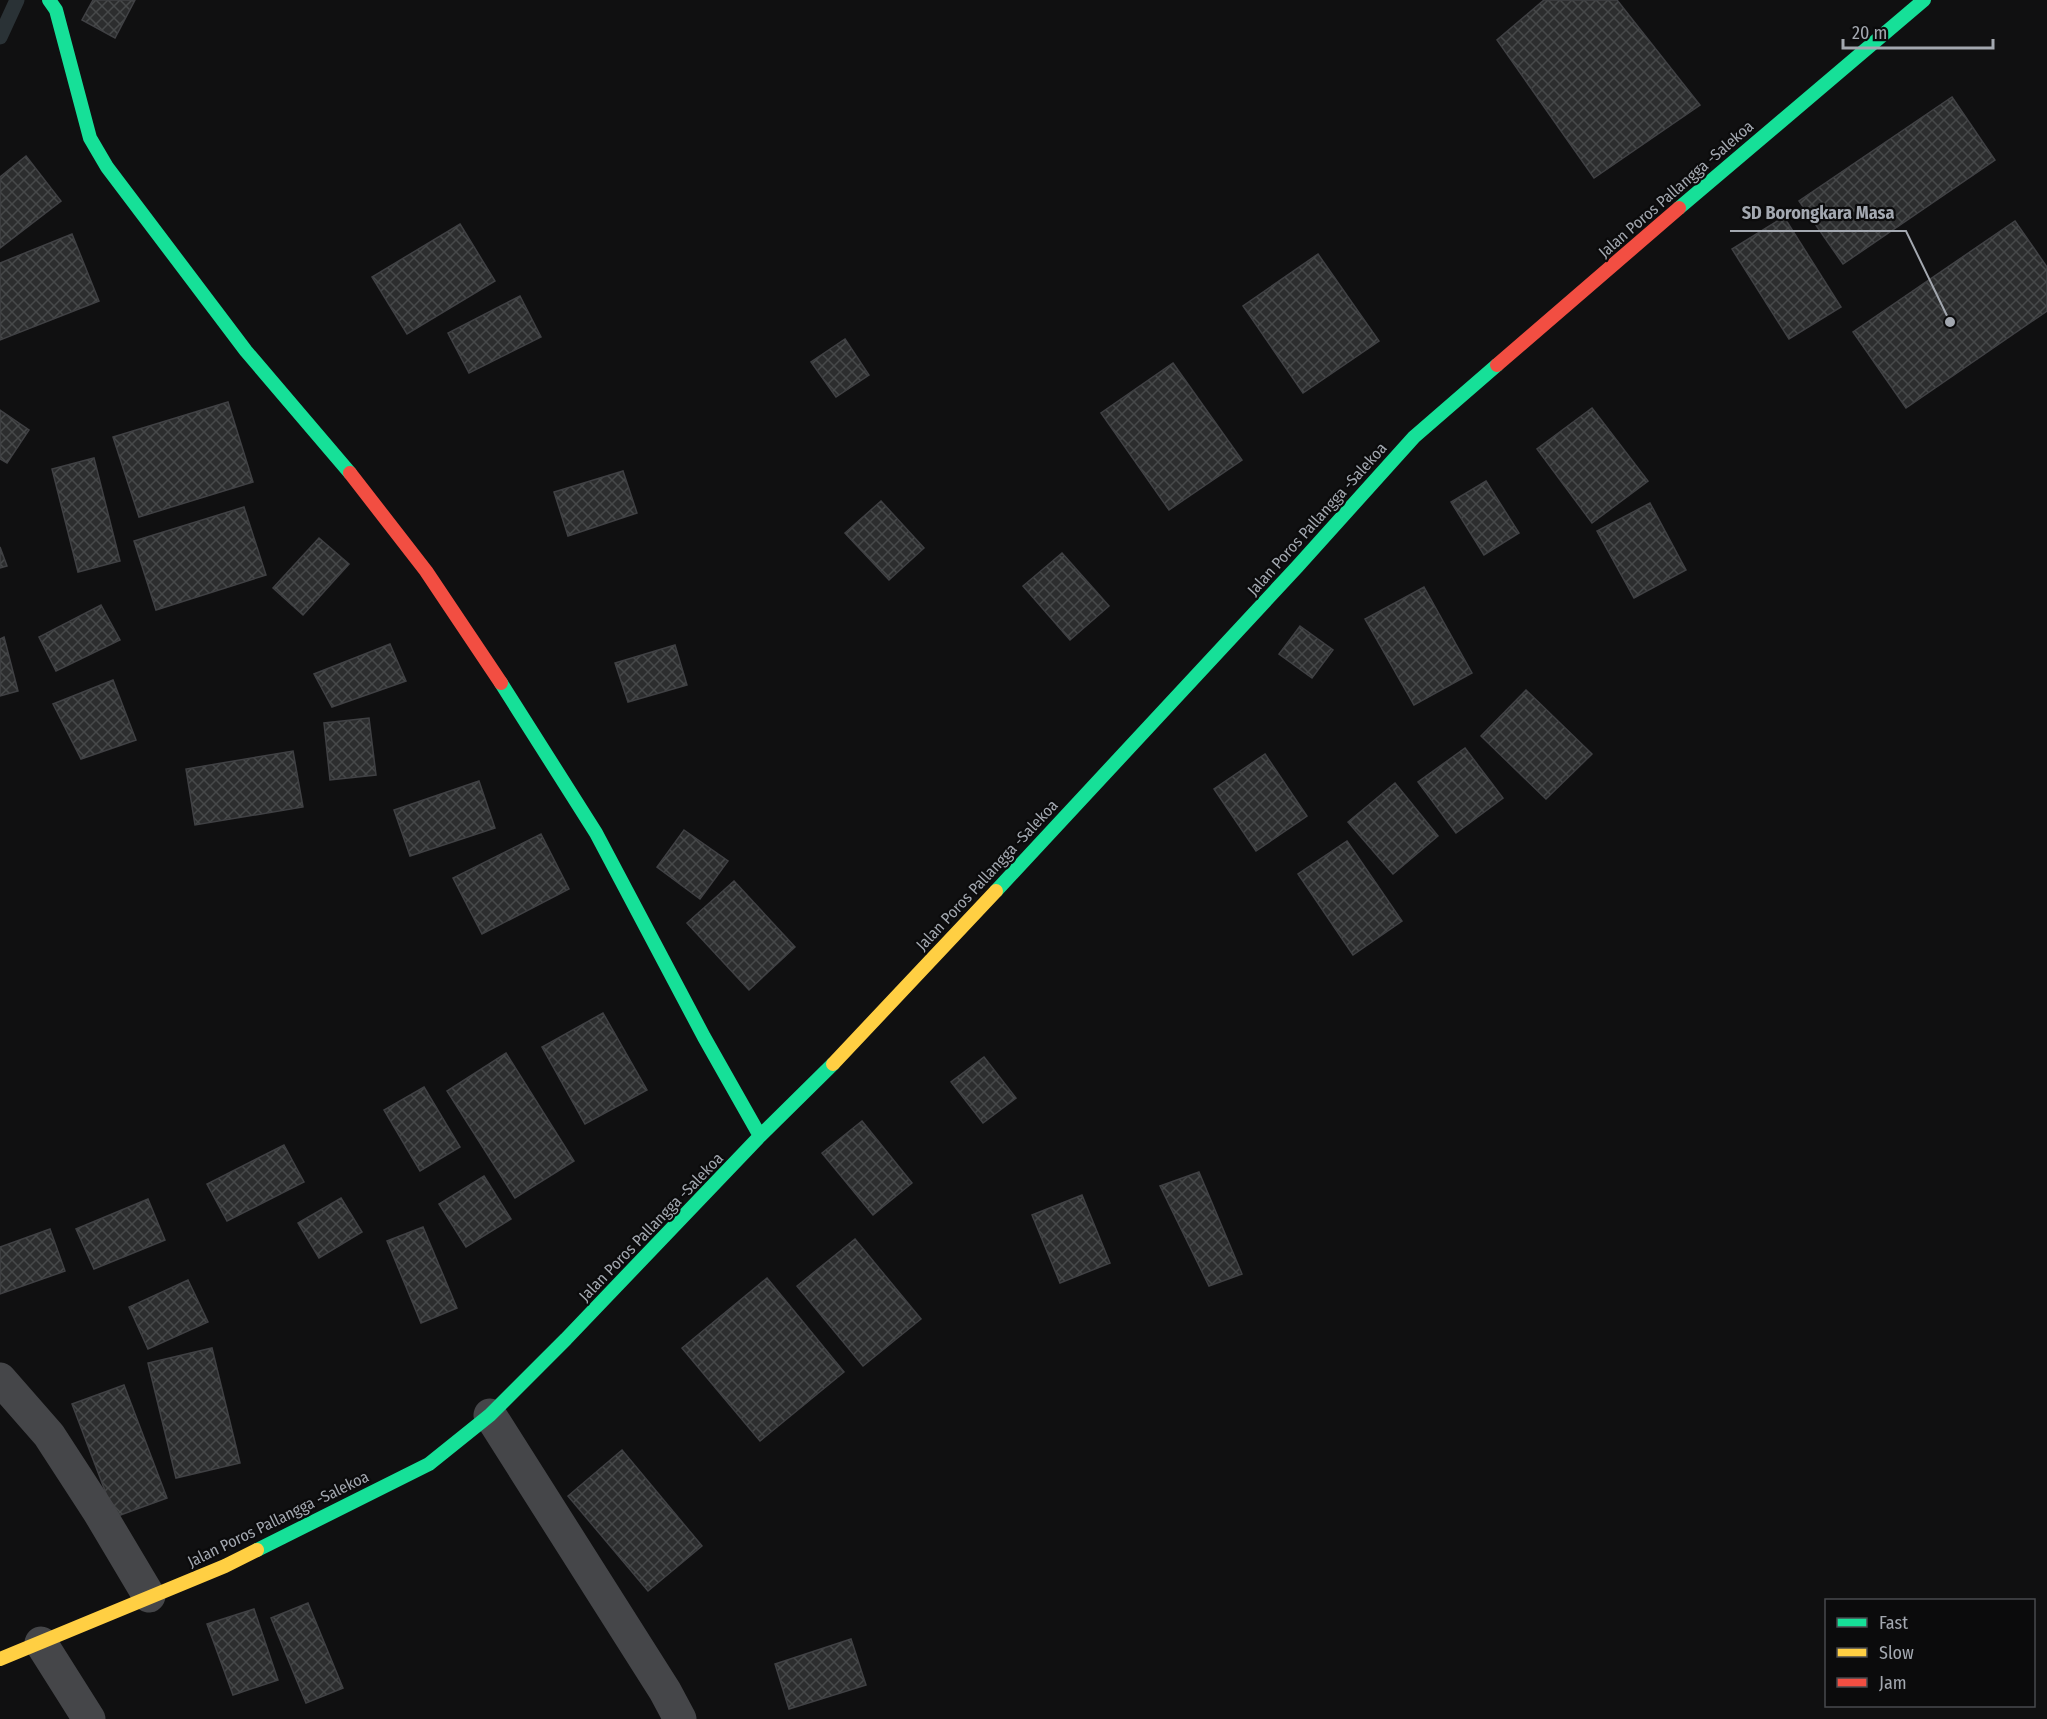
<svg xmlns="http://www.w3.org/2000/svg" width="2047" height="1719" font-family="'Fira Sans Condensed',sans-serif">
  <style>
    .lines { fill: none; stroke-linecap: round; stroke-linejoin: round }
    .stream { stroke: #2a3236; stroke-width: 15 }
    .building { fill: url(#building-cross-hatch); stroke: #404144; stroke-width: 1.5 }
    .street { stroke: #454649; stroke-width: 33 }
    .fast { stroke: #16e098; stroke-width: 14 }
    .slow { stroke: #ffcf43; stroke-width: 14 }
    .jam { stroke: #f24e42; stroke-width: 14 }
    .labels { text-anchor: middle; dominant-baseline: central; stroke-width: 4.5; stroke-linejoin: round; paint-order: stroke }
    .street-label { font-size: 16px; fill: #a3a8b0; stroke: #0b0b0c }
    .leader { fill: none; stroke: #a3a8b0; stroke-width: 2 }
    .callout-dot { fill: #a3a8b0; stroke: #0b0b0c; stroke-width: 2 }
    .callout-label { font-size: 18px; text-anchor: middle; font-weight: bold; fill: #a3a8b0; stroke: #0b0b0c; stroke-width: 4.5; stroke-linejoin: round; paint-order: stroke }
  </style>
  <defs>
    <pattern id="building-cross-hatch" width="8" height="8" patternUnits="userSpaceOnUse" patternTransform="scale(1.5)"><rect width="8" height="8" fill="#2c2d2e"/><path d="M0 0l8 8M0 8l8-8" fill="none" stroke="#47494a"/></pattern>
  </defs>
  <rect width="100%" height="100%" fill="#101011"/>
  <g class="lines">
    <path class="stream" d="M 0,37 L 17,0"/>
  </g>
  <path class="building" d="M 93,0 L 135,0 L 115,38 L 82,20 Z
    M 1544,0 L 1617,0 L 1700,105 L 1594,178 L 1497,40 Z
    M 1952,97 L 1995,160 L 1843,264 L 1799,201 Z
    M 26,156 L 61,201 L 0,248 L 0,177 Z
    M 1784,217 L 1841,307 L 1789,339 L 1732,249 Z
    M 2015,221 L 2047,267 L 2047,311 L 1906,408 L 1853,332 Z
    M 460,224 L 495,281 L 407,334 L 372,277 Z
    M 72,234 L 99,301 L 0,340 L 0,263 Z
    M 1318,254 L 1379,341 L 1303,393 L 1243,306 Z
    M 520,296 L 541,337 L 469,373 L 448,333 Z
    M 845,339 L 869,375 L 836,397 L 811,362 Z
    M 1173,363 L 1242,460 L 1169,510 L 1101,413 Z
    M 228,402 L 253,482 L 139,517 L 113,437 Z
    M 1592,408 L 1648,481 L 1592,523 L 1537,449 Z
    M 0,410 L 29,430 L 7,463 L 0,459 Z
    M 94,458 L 120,561 L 78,572 L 52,469 Z
    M 623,471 L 637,513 L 568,536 L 554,492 Z
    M 1486,481 L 1519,533 L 1484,555 L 1451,502 Z
    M 881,501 L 924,548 L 889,580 L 845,533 Z
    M 1650,503 L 1686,570 L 1634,598 L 1597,531 Z
    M 244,507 L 266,575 L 156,610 L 134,541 Z
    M 319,538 L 349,564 L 303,615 L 273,588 Z
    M 0,547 L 7,566 L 0,568 Z
    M 1062,553 L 1109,606 L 1070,640 L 1023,586 Z
    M 1424,587 L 1472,673 L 1414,705 L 1365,619 Z
    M 101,605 L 120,640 L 56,671 L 39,637 Z
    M 1300,626 L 1333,650 L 1312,678 L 1279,654 Z
    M 4,637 L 18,691 L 0,696 L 0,639 Z
    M 390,644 L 406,681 L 332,707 L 314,674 Z
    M 675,645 L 687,685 L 628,702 L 615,663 Z
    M 113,680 L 136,740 L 81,759 L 53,704 Z
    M 1526,690 L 1592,754 L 1546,799 L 1481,736 Z
    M 369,718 L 376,775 L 330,780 L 324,723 Z
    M 1465,748 L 1503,798 L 1456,833 L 1418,782 Z
    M 293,751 L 303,807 L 195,825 L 186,769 Z
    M 1265,754 L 1307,816 L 1256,851 L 1214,789 Z
    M 479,781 L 495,828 L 410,856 L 394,810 Z
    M 1395,783 L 1438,836 L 1393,874 L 1348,822 Z
    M 684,830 L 728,861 L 700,899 L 657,867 Z
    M 541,834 L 569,889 L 482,934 L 453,878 Z
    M 1347,841 L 1402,921 L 1353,955 L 1298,874 Z
    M 734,881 L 795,947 L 749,990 L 687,923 Z
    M 603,1013 L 647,1090 L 585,1124 L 542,1047 Z
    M 506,1053 L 574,1161 L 515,1198 L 447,1091 Z
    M 984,1057 L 1016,1098 L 983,1123 L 951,1082 Z
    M 424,1087 L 460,1147 L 420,1171 L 384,1110 Z
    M 862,1121 L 912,1183 L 873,1215 L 822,1153 Z
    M 284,1145 L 304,1182 L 227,1221 L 207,1184 Z
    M 1199,1172 L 1242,1274 L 1209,1286 L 1160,1186 Z
    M 484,1176 L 511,1219 L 466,1247 L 439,1204 Z
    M 1082,1195 L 1110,1263 L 1060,1283 L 1032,1215 Z
    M 341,1198 L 362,1232 L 319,1258 L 298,1223 Z
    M 148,1199 L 165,1240 L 94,1269 L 76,1229 Z
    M 423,1227 L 457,1308 L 421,1323 L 387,1241 Z
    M 50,1229 L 65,1271 L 0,1294 L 0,1247 Z
    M 855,1239 L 921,1319 L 863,1366 L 797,1286 Z
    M 767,1278 L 844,1372 L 760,1441 L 682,1348 Z
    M 188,1280 L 208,1322 L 148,1349 L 129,1307 Z
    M 212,1348 L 240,1463 L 176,1478 L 148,1363 Z
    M 124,1385 L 167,1498 L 115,1517 L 72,1404 Z
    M 622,1450 L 702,1546 L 648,1591 L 568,1496 Z
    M 308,1603 L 343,1688 L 306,1703 L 271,1618 Z
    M 254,1609 L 278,1680 L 233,1695 L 207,1624 Z
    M 851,1639 L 866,1685 L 789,1709 L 775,1664 Z"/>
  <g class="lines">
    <path class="street" d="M 0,1379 L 49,1435 L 99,1512 L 149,1596
      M 490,1415 L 665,1691 L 680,1719
      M 41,1643 L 89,1719"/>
    <path class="fast" d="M 49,0 L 56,10 L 90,138 L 107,167 L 246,351 L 350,473
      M 1679,208 L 1924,0
      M 501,683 L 596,833 L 704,1037 L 760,1136
      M 996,891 L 1297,567 L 1414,437 L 1497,365
      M 257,1550 L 429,1464 L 490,1415 L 566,1339 L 760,1136 L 833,1064"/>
    <path class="slow" d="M 833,1064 L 996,891
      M 0,1659 L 225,1566 L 257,1550"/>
    <path class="jam" d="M 1497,365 L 1679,208
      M 350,473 L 426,571 L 501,683"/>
  </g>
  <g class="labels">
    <g class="street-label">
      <text transform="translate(1676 189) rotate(-41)">Jalan Poros Pallangga -Salekoa</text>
      <text transform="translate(1317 519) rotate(-48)">Jalan Poros Pallangga -Salekoa</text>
      <text transform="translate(987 875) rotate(-47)">Jalan Poros Pallangga -Salekoa</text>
      <text transform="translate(651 1227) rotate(-46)">Jalan Poros Pallangga -Salekoa</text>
      <text transform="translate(278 1519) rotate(-26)">Jalan Poros Pallangga -Salekoa</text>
    </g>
  </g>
  <path class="leader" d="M1950 322L1906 231H1730"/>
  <circle class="callout-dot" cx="1950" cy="322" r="6"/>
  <g class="callout-label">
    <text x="1818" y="219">SD Borongkara Masa</text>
  </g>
  <rect x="1825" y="1599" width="210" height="108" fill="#0b0b0c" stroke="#484a4e" stroke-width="1.5"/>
  <rect x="1837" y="1618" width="30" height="9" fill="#16e098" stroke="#484a4e" stroke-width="1.5"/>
  <text x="1879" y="1629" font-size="18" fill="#a3a8b0">Fast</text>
  <rect x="1837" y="1648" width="30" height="9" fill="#ffcf43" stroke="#484a4e" stroke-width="1.5"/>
  <text x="1879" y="1659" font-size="18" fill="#a3a8b0">Slow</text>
  <rect x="1837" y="1678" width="30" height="9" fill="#f24e42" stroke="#484a4e" stroke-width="1.5"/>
  <text x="1879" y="1689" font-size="18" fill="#a3a8b0">Jam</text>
  <path d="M1843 39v9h150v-9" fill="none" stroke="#a3a8b0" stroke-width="3"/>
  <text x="1852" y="39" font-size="18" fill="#a3a8b0" stroke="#0b0b0c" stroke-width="4.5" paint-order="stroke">20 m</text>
</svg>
